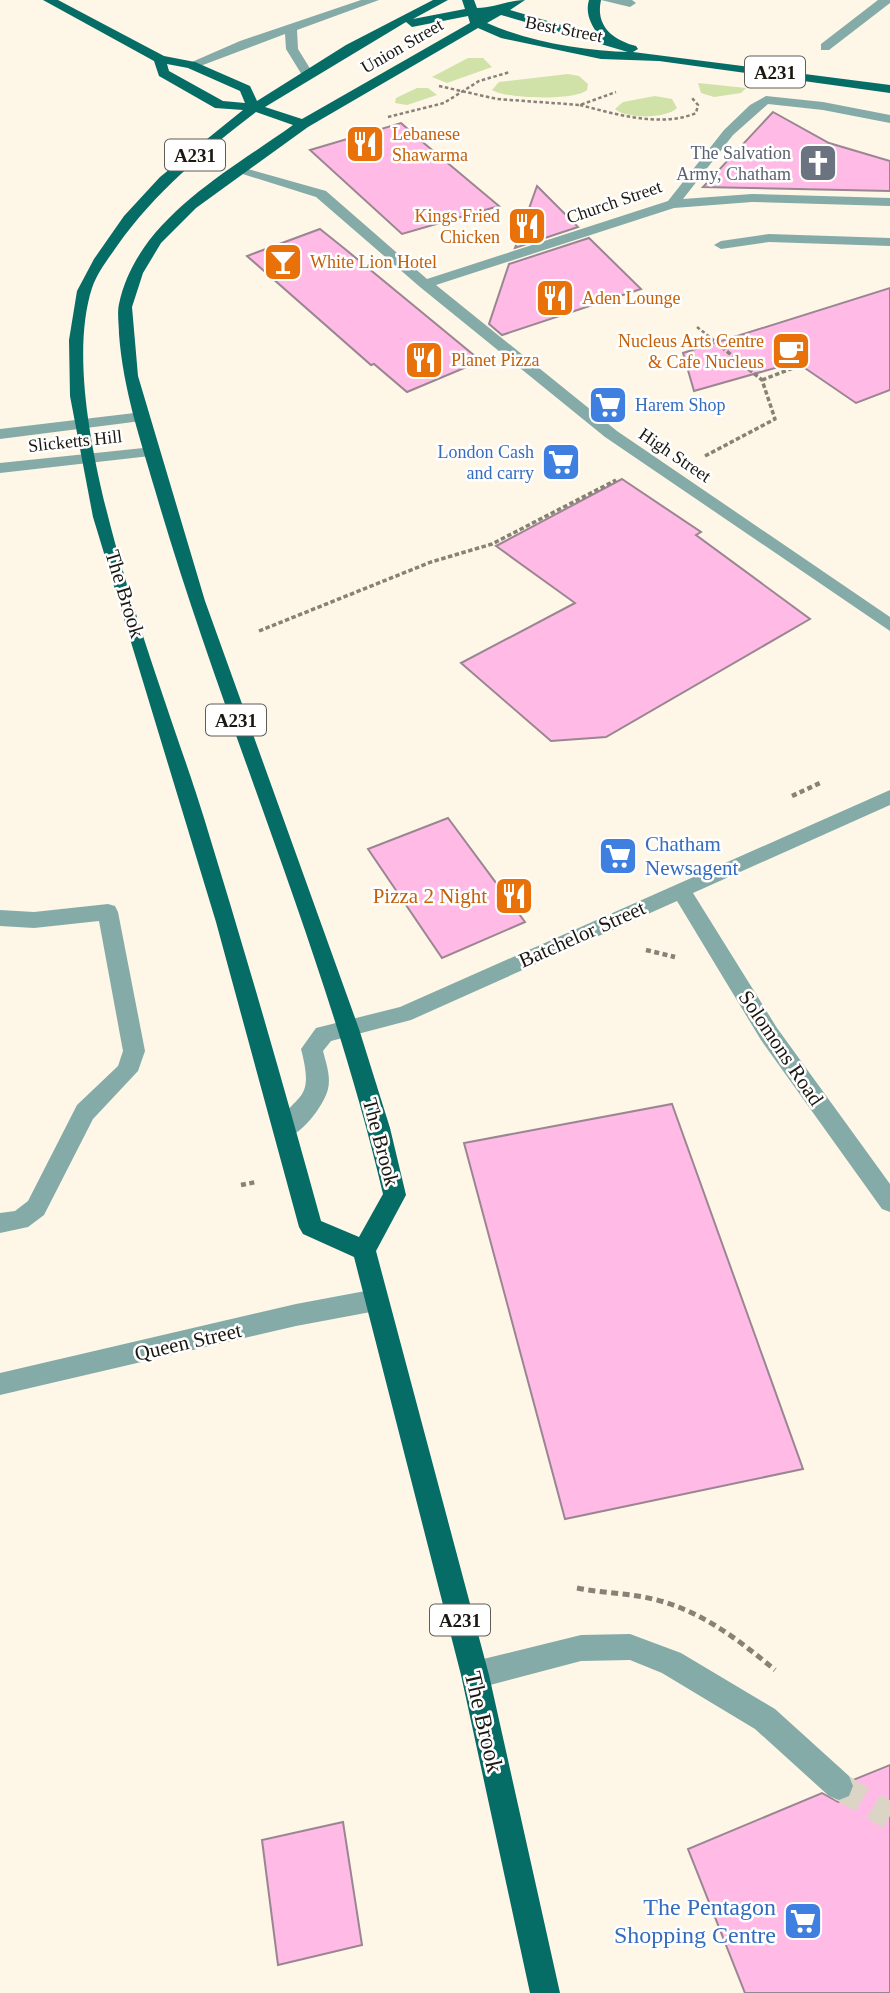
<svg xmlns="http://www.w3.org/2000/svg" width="890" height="1993" font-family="Georgia,serif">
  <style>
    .green { fill: #d0e2a8 }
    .building { fill: #ffbae5; stroke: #9a8692; stroke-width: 2 }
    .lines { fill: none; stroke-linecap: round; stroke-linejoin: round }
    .minor-tunnel { stroke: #dcd5c6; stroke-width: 27; stroke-dasharray: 27 13; stroke-linecap: butt }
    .path-far3 { stroke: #878176; stroke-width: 2.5; stroke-dasharray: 3.5 2.5; stroke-linecap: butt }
    .path-far2 { stroke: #878176; stroke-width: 3.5; stroke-dasharray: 4.5 2.5; stroke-linecap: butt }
    .path-far1 { stroke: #878176; stroke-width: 4.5; stroke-dasharray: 5 3.5; stroke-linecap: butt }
    .path { stroke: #878176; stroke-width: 5; stroke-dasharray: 7 4.5; stroke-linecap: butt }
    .minor { fill: #84aba7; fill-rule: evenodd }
    .major { fill: #056c66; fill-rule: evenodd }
    .labels { text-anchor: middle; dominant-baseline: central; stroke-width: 5; stroke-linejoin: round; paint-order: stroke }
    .far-street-label { font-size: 18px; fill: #1b1811; stroke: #fff }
    .far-food-label { font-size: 18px; fill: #c56008; stroke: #fff; text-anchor: start }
    .far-worship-label { font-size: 18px; fill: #5b616d; stroke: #fff; text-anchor: end }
    .far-shop-label { font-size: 18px; fill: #366cbe; stroke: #fff; text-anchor: start }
    .shield { fill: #fff; stroke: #5f5d58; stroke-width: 2 }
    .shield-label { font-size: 19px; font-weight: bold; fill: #1b1811 }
    .street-label { font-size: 21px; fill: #1b1811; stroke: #fff }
    .shop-label { font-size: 21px; fill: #366cbe; stroke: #fff; text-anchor: start }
    .food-label { font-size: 21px; fill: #c56008; stroke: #fff; text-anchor: end }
    .near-street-label { font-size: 24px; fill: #1b1811; stroke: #fff }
    .near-shop-label { font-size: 24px; fill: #366cbe; stroke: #fff; text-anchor: end }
  </style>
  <rect width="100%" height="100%" fill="#fef6e6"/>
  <path class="green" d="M 468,58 L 483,58 L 492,67 L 447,83 L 432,77 Z
    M 568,74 L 579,76 L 588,84 L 587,90 C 574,101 506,99 492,90 L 499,82 Z
    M 698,83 L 746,88 L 741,93 L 714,97 L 701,93 Z
    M 417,88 L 428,88 L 437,95 L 407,105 L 395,103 L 396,98 Z
    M 655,96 L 672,99 L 677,108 C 666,119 626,119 615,109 L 623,102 Z"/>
  <path class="building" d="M 773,112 L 829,143 L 890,161 L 890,191 L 703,187 Z
    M 401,123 L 419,139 L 499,206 L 402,234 L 310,150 Z
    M 537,186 L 578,227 L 515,248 Z
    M 320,229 L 345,249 L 481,361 L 407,392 L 374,364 L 371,365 L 247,256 Z
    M 589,238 L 641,289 L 502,335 L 489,324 L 509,264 Z
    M 890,288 L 890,390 L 856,403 L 796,362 L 694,391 L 683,353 Z
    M 622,479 L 701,532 L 696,535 L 810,619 L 606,737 L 551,741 L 461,663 L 575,603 L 496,546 Z
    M 448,818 L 525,922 L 442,958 L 368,849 Z
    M 672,1104 L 803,1469 L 565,1519 L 464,1143 Z
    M 890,1765 L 890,1993 L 745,1993 L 688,1849 L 822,1793 L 838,1802 L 850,1798 L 855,1787 L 853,1780 Z
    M 343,1822 L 362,1945 L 278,1965 L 262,1840 Z"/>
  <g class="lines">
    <path class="minor-tunnel" d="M 839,1786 L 890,1816"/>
    <path class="path-far3" d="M 439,86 L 497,99 L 580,105 L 616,92
      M 580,105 C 615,114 661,128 696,113 L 698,105 L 692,98
      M 388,117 L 444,103 L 479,81 L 510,72
      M 697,327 L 715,341"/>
    <path class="path-far2" d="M 762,380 L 801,365
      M 705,456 L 775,419 L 762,380 L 713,340
      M 259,631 L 431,562 L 492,544 L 616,480"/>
    <path class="path-far1" d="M 792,796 L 820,783
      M 646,950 L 675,957
      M 241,1185 L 256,1182"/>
    <path class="path" d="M 577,1588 C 602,1593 628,1593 653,1599 C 700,1610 739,1640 775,1670"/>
    <path class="minor" d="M 361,0 L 379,0 L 297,30 L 298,49 L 314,75 L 312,78 L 302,75 L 286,49 L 285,34 L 195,68 L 185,65 L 240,41 Z
      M 601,0 L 632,0 L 636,3 L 630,7 Z
      M 878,0 L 890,0 L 890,3 L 829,50 L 821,50 L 821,44 Z
      M 766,96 L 823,102 L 890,115 L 890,123 L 823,110 L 768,104 L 733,135 L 683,199 L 752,194 L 890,198 L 890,206 L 752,202 L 674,208 L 436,285 L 617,431 L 890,617 L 890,631 L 605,437 L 420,287 L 316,197 L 230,170 L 237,166 L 326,191 L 427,279 L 668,201 L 724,130 L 750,105 Z
      M 769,234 L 890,238 L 890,246 L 769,242 L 721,249 L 714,245 L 721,241 Z
      M 143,412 L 149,414 L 149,420 L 0,439 L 0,429 Z
      M 153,447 L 159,449 L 159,455 L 0,473 L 0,463 Z
      M 890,790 L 890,805 L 693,893 L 777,1028 L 890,1184 L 890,1212 L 882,1209 L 761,1040 L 677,901 L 411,1020 L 331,1041 L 323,1051 C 326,1063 331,1076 328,1089 C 324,1106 296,1144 277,1138 L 274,1131 C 294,1090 316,1106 301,1049 L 316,1028 L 400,1007 Z
      M 108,904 L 115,906 L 118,912 L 145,1051 L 138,1071 L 93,1119 L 44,1215 L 28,1227 L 0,1233 L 0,1213 L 15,1211 L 28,1201 L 77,1105 L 118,1066 L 123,1051 L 99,921 L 34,928 L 0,926 L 0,910 L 34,912 Z
      M 376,1289 L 384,1292 L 388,1300 L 384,1308 L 376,1311 L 296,1326 L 0,1395 L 0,1373 L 296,1304 Z
      M 630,1634 L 681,1653 L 775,1709 L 849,1776 L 853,1786 L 849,1796 L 839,1800 L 829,1796 L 755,1729 L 662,1673 L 630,1660 L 581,1661 L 475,1689 L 465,1685 L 461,1675 L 465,1665 L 475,1661 L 581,1635 Z"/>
    <path class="major" d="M 43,0 L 58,0 L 164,56 L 195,62 L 250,86 L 257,101 L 346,45 L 433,0 L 448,0 L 413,19 L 465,9 L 462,0 L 474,0 L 477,8 C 495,8 508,0 525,0 L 510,10 L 599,36 C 591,24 585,14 589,0 L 601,0 C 595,27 614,40 636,46 L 638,49 L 633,52 L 890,85 L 890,93 L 659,61 L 601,59 L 501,38 L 478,28 L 308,127 L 196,208 L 161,243 L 143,273 L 132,307 L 138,376 L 205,601 L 359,1029 L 390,1128 L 406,1195 L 376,1251 L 489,1675 L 560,1993 L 530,1993 L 461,1675 L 354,1257 L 303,1234 L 299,1227 L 216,922 L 93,517 L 70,396 L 69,340 L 77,291 L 94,259 L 124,216 L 160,177 L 243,110 L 215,108 L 159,76 L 154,61 ZM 501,15 L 628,52 L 630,52 C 584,51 530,42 487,23 ZM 468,16 L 470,23 L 302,119 L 265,107 L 406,22 L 412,27 ZM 167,64 L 188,68 L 240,91 L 245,103 L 223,101 L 169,71 ZM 256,112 L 293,125 C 228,172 137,219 119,304 C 117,313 119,325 119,334 C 123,389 140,438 155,490 C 224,727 327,955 383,1194 L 359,1237 L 321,1221 C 284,1086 245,951 204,818 C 164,688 51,416 92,288 C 97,273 108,259 117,246 C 155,192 204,152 256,112 Z"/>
  </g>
  <defs>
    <g id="restaurant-square" transform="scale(2.0125)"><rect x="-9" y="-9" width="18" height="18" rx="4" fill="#e8710a" stroke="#fff"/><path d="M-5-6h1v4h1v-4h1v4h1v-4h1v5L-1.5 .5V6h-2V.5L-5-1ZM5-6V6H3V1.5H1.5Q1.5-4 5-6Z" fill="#fff"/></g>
    <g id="church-square" transform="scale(2.0125)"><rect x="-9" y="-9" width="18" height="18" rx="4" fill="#6b7280" stroke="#fff"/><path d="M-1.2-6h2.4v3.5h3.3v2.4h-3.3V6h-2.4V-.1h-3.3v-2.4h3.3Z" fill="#fff"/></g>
    <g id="bar-square" transform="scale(2.0125)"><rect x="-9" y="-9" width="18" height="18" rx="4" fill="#e8710a" stroke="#fff"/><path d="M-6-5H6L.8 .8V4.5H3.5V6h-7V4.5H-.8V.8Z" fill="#fff"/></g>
    <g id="cafe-square" transform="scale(2.0125)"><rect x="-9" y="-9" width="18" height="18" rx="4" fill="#e8710a" stroke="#fff"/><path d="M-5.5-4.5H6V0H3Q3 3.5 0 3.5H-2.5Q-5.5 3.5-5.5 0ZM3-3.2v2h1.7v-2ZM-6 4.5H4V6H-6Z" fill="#fff"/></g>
    <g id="supermarket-square" transform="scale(2.0125)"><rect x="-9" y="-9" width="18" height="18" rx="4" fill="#3f7fe0" stroke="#fff"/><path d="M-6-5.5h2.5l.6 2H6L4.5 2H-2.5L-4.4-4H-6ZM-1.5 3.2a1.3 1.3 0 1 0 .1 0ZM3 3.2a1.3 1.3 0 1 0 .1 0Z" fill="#fff"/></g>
  </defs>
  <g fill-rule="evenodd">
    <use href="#restaurant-square" x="365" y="144"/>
    <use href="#church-square" x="818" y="163"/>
    <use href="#restaurant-square" x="527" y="226"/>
    <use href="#bar-square" x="283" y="262"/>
    <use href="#restaurant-square" x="555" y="298"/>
    <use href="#cafe-square" x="791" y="351"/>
    <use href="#restaurant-square" x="424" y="360"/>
    <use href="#supermarket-square" x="608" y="405"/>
    <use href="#supermarket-square" x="561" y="462"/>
    <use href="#supermarket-square" x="618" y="856"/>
    <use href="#restaurant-square" x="514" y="896"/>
    <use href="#supermarket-square" x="803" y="1921"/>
  </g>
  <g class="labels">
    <g class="far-street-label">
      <text transform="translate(564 29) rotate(11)">Best Street</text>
      <text transform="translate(402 46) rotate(-30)">Union Street</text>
      <text transform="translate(614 202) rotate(-19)">Church Street</text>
      <text transform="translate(75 441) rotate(-6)">Slicketts Hill</text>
      <text transform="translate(675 455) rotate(34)">High Street</text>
    </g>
    <g class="far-food-label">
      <text x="392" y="134">Lebanese<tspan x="392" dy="21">Shawarma</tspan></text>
      <text x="500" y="216" text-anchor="end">Kings Fried<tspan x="500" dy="21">Chicken</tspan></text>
      <text x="310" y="262">White Lion Hotel</text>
      <text x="582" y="298">Aden Lounge</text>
      <text x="764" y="341" text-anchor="end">Nucleus Arts Centre<tspan x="764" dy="21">&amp; Cafe Nucleus</tspan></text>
      <text x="451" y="360">Planet Pizza</text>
    </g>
    <g class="far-worship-label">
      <text x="791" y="153">The Salvation<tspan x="791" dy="21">Army, Chatham</tspan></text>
    </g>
    <g class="far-shop-label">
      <text x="635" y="405">Harem Shop</text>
      <text x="534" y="452" text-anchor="end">London Cash<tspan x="534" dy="21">and carry</tspan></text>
    </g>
    <g class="shield">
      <rect x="745" y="56.5" width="60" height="31" rx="5"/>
      <rect x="165" y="139.5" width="60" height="31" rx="5"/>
      <rect x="206" y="704.5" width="60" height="31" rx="5"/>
      <rect x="430" y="1604.5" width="60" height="31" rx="5"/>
    </g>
    <g class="shield-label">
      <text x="775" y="72">A231</text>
      <text x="195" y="155">A231</text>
      <text x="236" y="720">A231</text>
      <text x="460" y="1620">A231</text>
    </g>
    <g class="street-label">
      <text transform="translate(125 594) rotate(73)">The Brook</text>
      <text transform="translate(582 934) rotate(-24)">Batchelor Street</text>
      <text transform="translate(781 1048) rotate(56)">Solomons Road</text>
      <text transform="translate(381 1142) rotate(75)">The Brook</text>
      <text transform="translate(188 1342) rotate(-13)">Queen Street</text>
    </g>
    <g class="shop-label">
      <text x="645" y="844">Chatham<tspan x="645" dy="24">Newsagent</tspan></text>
    </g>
    <g class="food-label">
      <text x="487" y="896">Pizza 2 Night</text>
    </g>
    <g class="near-street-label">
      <text transform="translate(484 1722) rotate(77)">The Brook</text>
    </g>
    <g class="near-shop-label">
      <text x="776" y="1907">The Pentagon<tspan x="776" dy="28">Shopping Centre</tspan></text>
    </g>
  </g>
</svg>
